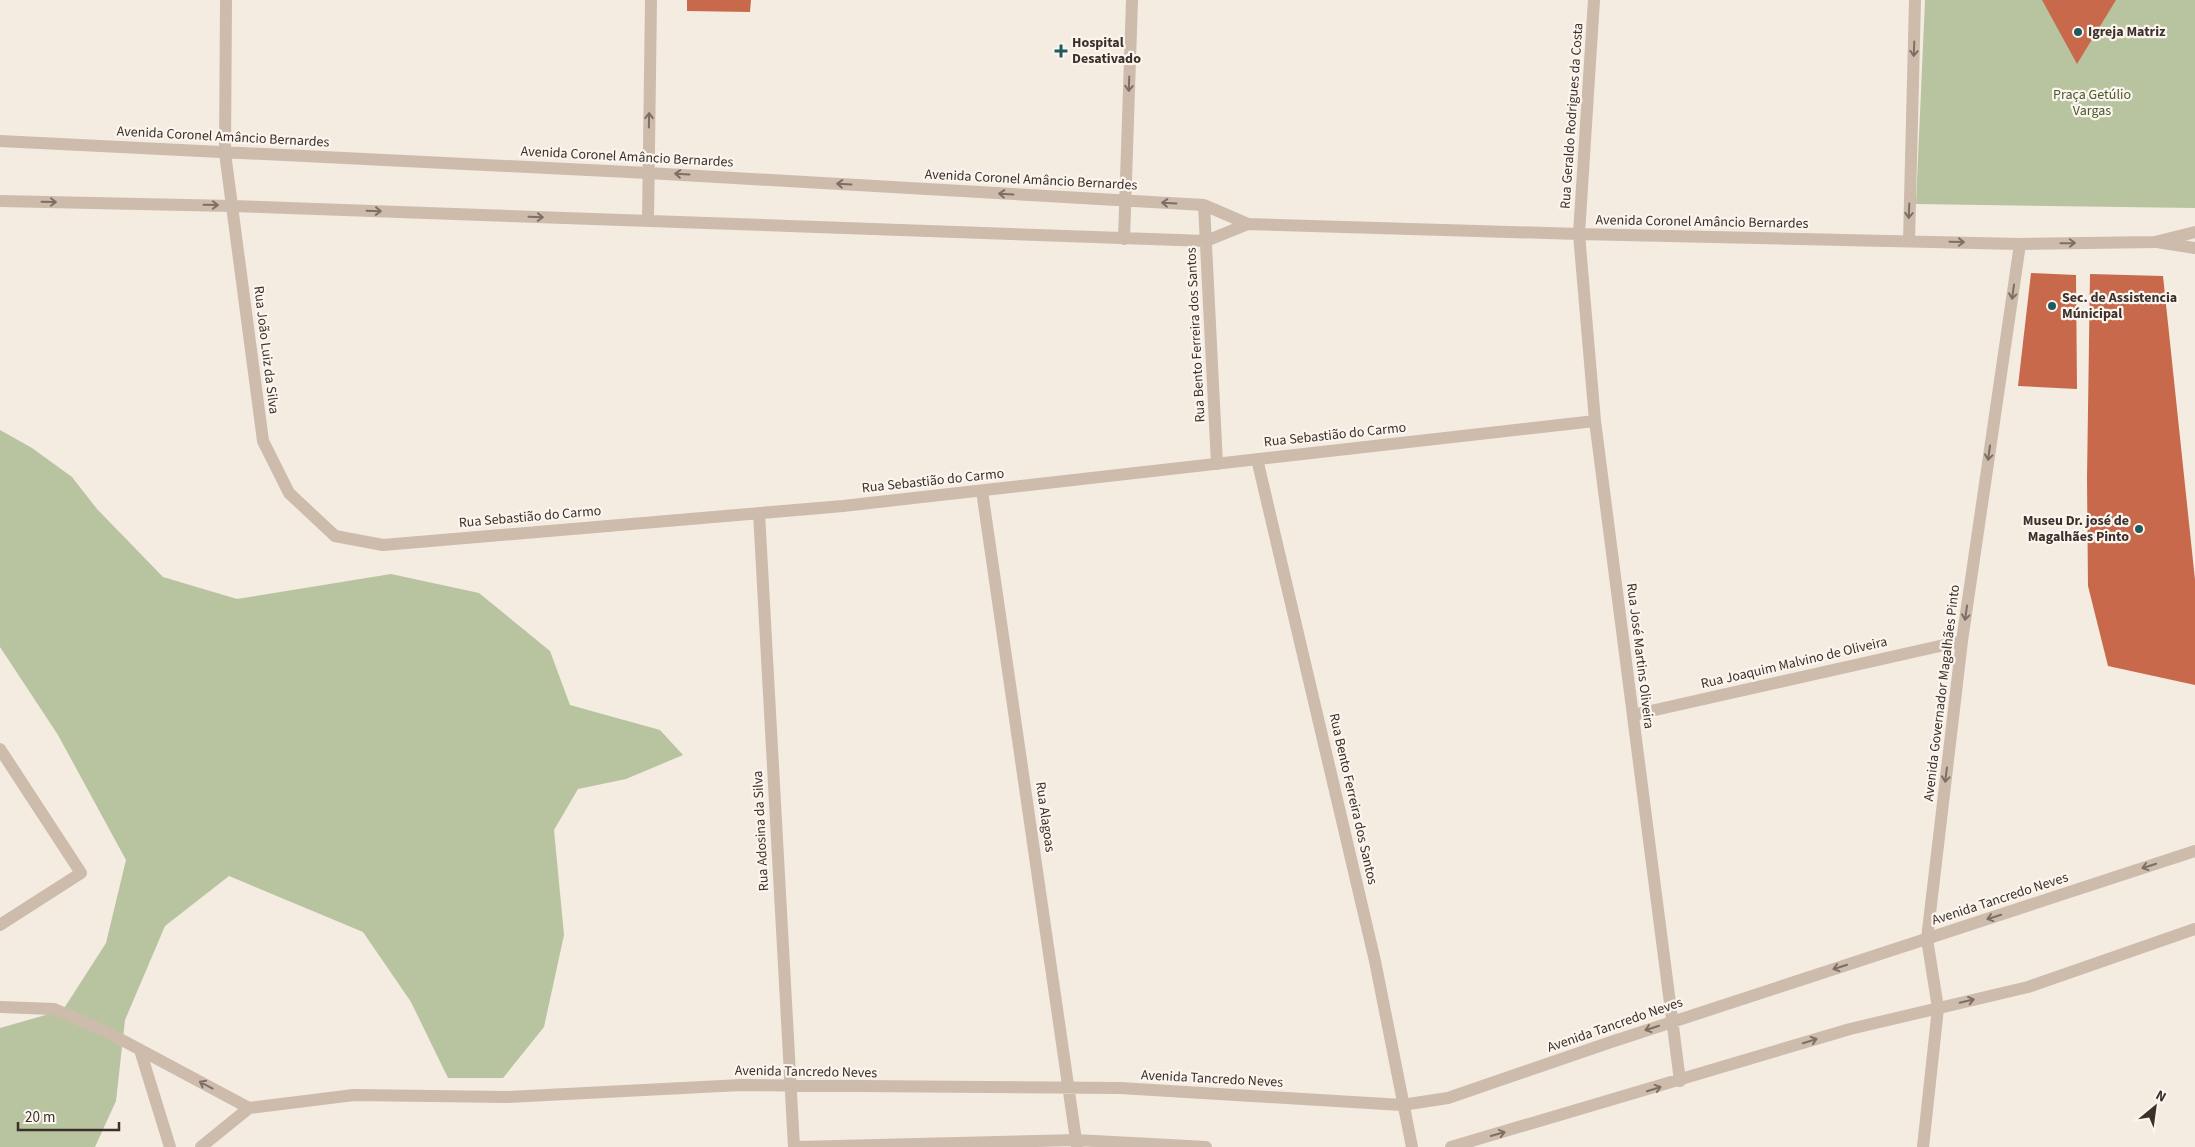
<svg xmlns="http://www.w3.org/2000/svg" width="2195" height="1147" font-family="'Source Sans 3',sans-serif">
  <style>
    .green { fill: #b8c4a0 }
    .building { fill: #c8694b }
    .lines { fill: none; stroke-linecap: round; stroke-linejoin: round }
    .minor { stroke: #cdbbac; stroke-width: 12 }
    .oneway { stroke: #7d6f65 }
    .poi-dot { fill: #1f5a5e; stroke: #fbf5ee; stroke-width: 2 }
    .labels { text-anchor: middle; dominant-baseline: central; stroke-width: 4.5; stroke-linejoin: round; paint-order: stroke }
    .poi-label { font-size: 14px; font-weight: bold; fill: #3b302b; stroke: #fbf5ee; text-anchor: start }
    .park-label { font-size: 14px; fill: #4a5a2e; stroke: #fbf5ee }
    .street-label { font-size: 14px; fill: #3b302b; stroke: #fbf5ee }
  </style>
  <rect width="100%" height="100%" fill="#f4ebe1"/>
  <path class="green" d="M 1925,0 L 2195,0 L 2195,208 L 1916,204 Z
    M 0,430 L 32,448 L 72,477 L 97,509 L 163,577 L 237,599 L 391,574 L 479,593 L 550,651 L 570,705 L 660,730 L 683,755 L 626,779 L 578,789 L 554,830 L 564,935 L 544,1027 L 503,1078 L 448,1078 L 411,1002 L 363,932 L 229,876 L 165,926 L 125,1020 L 116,1101 L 95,1147 L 0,1147 L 0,1028 L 63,1010 L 106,943 L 126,860 L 58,735 L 0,647 Z"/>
  <path class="building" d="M 687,0 L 751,0 L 750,12 L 687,11 Z
    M 2042,0 L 2116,0 L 2077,64 Z
    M 2031,273 L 2076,275 L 2077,389 L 2018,386 Z
    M 2090,274 L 2163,276 L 2195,580 L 2195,685 L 2108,666 L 2088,586 L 2087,478 Z"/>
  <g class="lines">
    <path class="minor" d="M 226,0 L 225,153 L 263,441 L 289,493 L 335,536 L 383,545 L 843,506 L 1595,421
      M 1594,0 L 1579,234 L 1595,421 L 1680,1081
      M 0,141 L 648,173 L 1204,205 L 1248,224 L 1579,234 L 2020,244 L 2155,242 L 2195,232
      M 0,201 L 232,206 L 1206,241 L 1248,224
      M 1204,205 L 1217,464
      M 648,221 L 651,0
      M 1124,239 L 1132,0
      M 1909,241 L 1915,0
      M 2157,242 L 2195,248
      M 1257,459 L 1375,961 L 1412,1147
      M 982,491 L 1077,1147
      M 759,513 L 794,1147
      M 1633,715 L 1962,641
      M 0,749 L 81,873 L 0,925
      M 0,1007 L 54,1009 L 107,1032 L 249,1108
      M 140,1050 L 170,1147
      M 201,1147 L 249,1108 L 354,1095 L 507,1097 L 741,1085 L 1120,1088 L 1402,1105 L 1448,1098 L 1611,1042 L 2195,851
      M 797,1147 L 1076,1140 L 1206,1147
      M 1451,1147 L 1850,1029 L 2028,987 L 2195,929
      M 1923,1147 L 1938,1008 L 1927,939 L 1962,641 L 2020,244"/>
  </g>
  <defs><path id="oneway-shaft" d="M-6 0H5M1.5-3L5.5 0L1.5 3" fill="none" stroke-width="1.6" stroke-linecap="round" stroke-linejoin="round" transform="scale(1.25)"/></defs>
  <g class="oneway">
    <use href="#oneway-shaft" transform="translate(1914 49) rotate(92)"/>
    <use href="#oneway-shaft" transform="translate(1129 84) rotate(92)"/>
    <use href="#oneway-shaft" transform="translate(649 120) rotate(-89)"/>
    <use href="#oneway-shaft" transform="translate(682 174) rotate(-177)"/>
    <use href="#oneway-shaft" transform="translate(844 184) rotate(-177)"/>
    <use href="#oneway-shaft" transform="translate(1006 194) rotate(-177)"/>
    <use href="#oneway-shaft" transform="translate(49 202) rotate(1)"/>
    <use href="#oneway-shaft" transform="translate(1169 203) rotate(-177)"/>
    <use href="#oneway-shaft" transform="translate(211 205) rotate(1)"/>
    <use href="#oneway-shaft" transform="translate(374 211) rotate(2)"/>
    <use href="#oneway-shaft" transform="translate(1909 211) rotate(92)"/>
    <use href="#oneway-shaft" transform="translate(536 217) rotate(2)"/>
    <use href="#oneway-shaft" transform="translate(1957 242) rotate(1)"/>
    <use href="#oneway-shaft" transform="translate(2068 243) rotate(-1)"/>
    <use href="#oneway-shaft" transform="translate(2013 292) rotate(98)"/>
    <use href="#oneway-shaft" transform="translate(1989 453) rotate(98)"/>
    <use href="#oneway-shaft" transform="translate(1966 613) rotate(98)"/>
    <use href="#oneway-shaft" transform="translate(1946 775) rotate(97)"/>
    <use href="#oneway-shaft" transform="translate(2149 866) rotate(162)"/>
    <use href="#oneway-shaft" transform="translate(1994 917) rotate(162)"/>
    <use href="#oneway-shaft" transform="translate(1840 967) rotate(162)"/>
    <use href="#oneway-shaft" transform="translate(1967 1001) rotate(-13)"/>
    <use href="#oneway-shaft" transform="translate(1652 1028) rotate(162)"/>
    <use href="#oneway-shaft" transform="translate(1810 1041) rotate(-17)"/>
    <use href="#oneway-shaft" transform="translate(206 1085) rotate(-152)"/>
    <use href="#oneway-shaft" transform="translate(1654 1089) rotate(-17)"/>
    <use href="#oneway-shaft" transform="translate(1498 1134) rotate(-16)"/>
  </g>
  <g class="poi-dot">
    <circle cx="2078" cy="32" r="5"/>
    <path d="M1058.5 43.5h5v5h5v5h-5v5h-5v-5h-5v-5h5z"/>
    <circle cx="2052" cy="306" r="5"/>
    <circle cx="2139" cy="529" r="5"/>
  </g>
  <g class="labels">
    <g class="poi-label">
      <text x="2088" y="32">Igreja Matriz</text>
      <text x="1072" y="43">Hospital<tspan x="1072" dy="16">Desativado</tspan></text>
      <text x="2062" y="298">Sec. de Assistencia<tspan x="2062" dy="16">Múnicipal</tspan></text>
      <text x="2129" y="521" text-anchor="end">Museu Dr. josé de<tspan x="2129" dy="16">Magalhães Pinto</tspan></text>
    </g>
    <g class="park-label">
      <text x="2092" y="95">Praça Getúlio<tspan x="2092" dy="16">Vargas</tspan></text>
    </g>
    <g class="street-label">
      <text transform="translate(1572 116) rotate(-86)">Rua Geraldo Rodrigues da Costa</text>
      <text transform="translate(223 137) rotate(3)">Avenida Coronel Amâncio Bernardes</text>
      <text transform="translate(627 157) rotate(3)">Avenida Coronel Amâncio Bernardes</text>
      <text transform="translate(1031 180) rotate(3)">Avenida Coronel Amâncio Bernardes</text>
      <text transform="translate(1702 222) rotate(1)">Avenida Coronel Amâncio Bernardes</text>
      <text transform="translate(1196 335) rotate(-93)">Rua Bento Ferreira dos Santos</text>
      <text transform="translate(266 350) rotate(83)">Rua João Luiz da Silva</text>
      <text transform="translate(1335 435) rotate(-6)">Rua Sebastião do Carmo</text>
      <text transform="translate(933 481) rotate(-6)">Rua Sebastião do Carmo</text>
      <text transform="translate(530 517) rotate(-5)">Rua Sebastião do Carmo</text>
      <text transform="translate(1640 656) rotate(83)">Rua José Martins Oliveira</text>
      <text transform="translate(1794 663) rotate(-13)">Rua Joaquim Malvino de Oliveira</text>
      <text transform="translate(1942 693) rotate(-83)">Avenida Governador Magalhães Pinto</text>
      <text transform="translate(1353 799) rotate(77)">Rua Bento Ferreira dos Santos</text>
      <text transform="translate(1045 817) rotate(82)">Rua Alagoas</text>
      <text transform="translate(761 831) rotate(-93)">Rua Adosina da Silva</text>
      <text transform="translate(2000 899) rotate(-18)">Avenida Tancredo Neves</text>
      <text transform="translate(1615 1025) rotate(-19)">Avenida Tancredo Neves</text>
      <text transform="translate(806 1072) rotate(1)">Avenida Tancredo Neves</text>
      <text transform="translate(1212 1079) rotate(3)">Avenida Tancredo Neves</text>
    </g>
  </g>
  <g transform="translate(2155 1107) rotate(29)" stroke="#fbf5ee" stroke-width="4" paint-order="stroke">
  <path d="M0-4L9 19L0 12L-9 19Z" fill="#3b302b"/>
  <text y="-8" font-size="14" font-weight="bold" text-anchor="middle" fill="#3b302b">N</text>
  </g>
  <path d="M18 1122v8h101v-8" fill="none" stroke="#3b302b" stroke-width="2.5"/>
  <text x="25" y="1122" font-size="15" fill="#3b302b" stroke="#fbf5ee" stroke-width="4" paint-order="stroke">20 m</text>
</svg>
